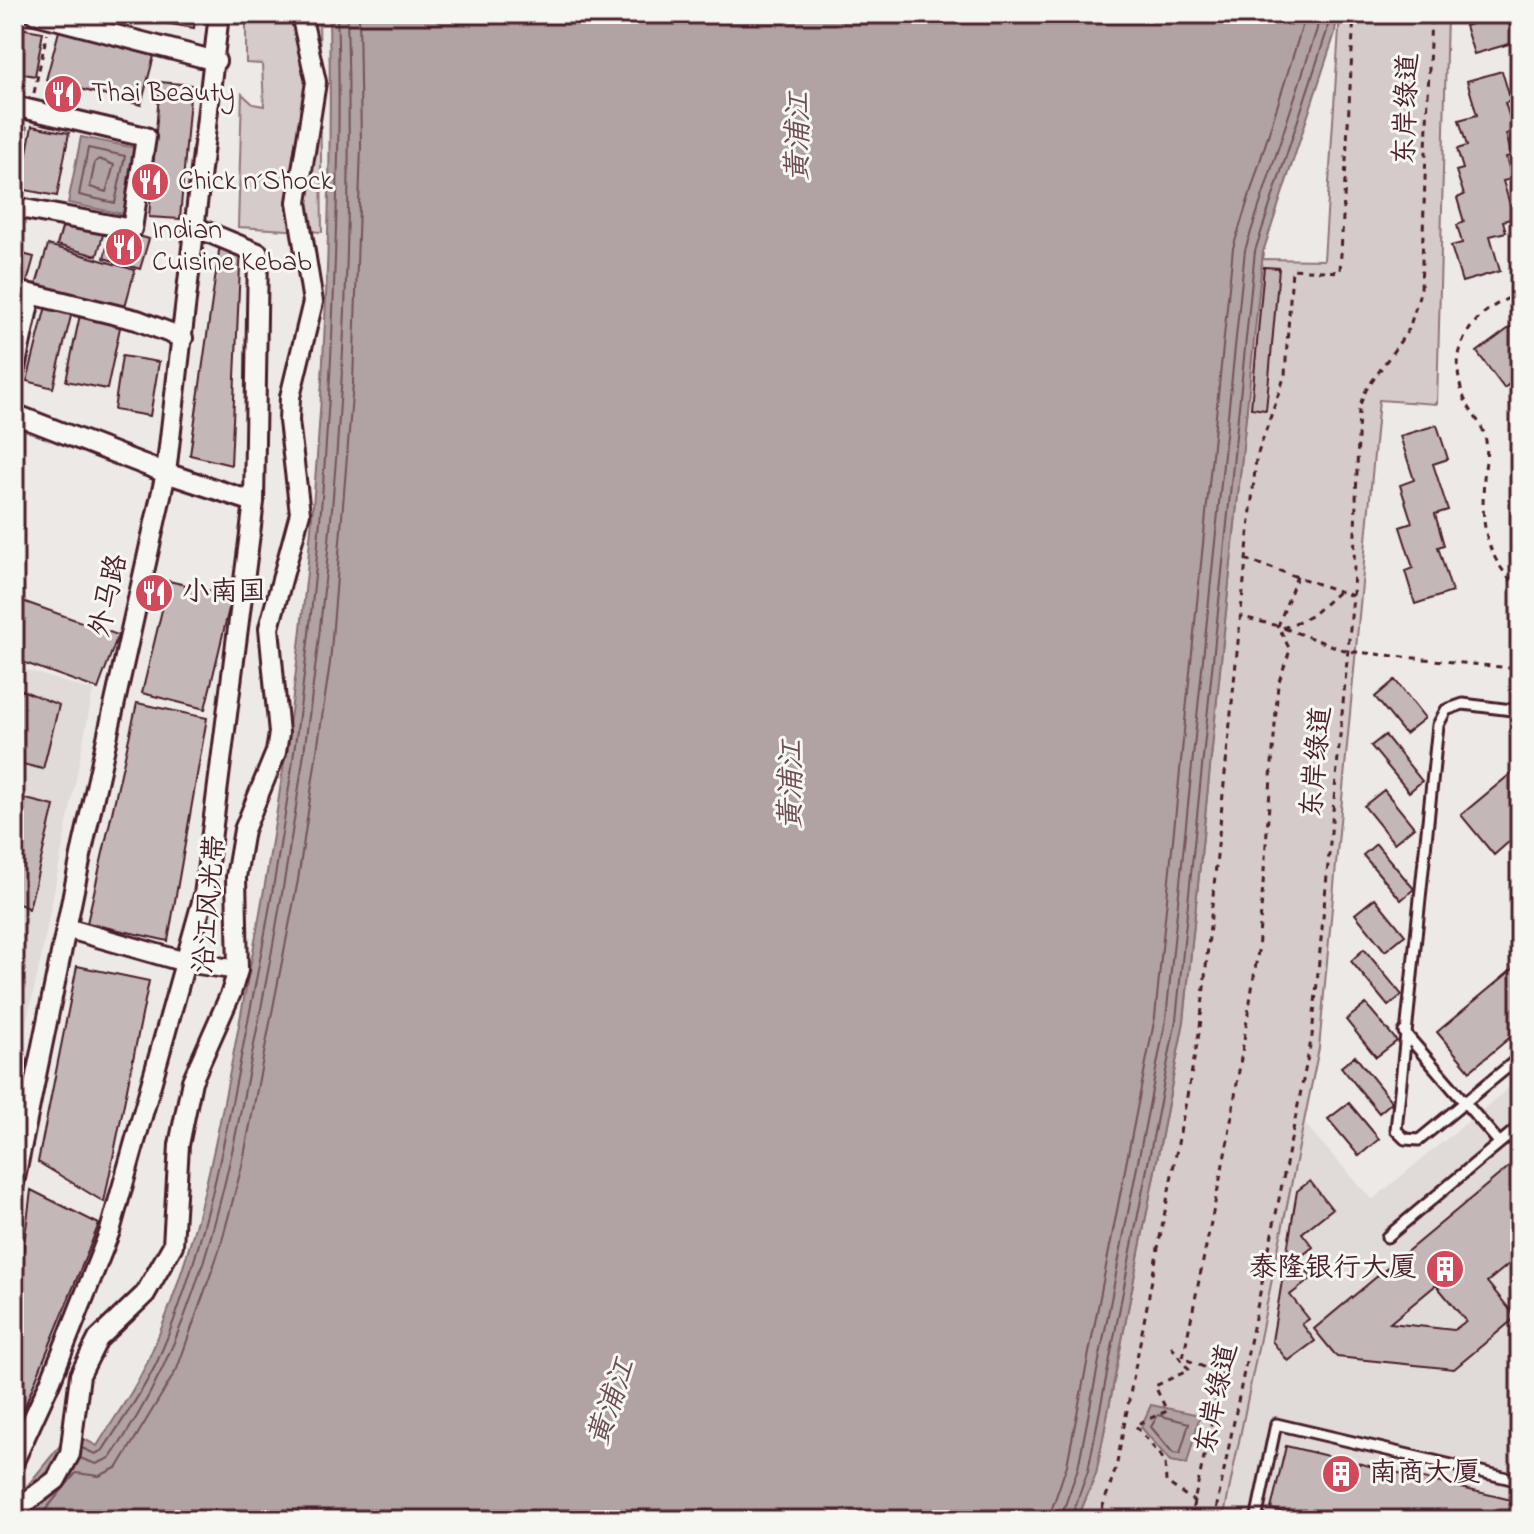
<svg xmlns="http://www.w3.org/2000/svg" width="1534" height="1534" font-family="'Indie Flower','LXGW WenKai TC',sans-serif">
  <style>
    .built { fill: #e0dad8 }
    .green { fill: #d4cbca; stroke: #8f757a; stroke-width: 2 }
    .water { fill: #b1a2a3; stroke: #886e73; stroke-width: 2 }
    .lines { fill: none; stroke-linecap: round; stroke-linejoin: round }
    .shore { stroke: #73535b; stroke-width: 2 }
    .building { fill: #c4b7b7; stroke: #4a1f2b; stroke-width: 2; fill-rule: evenodd }
    .lane-casing { stroke: #4a1f2b; stroke-width: 15 }
    .street-casing { stroke: #4a1f2b; stroke-width: 24 }
    .path { stroke: #4a1f2b; stroke-width: 3; stroke-dasharray: 6 6; stroke-linecap: butt }
    .lane { stroke: #f6f6f2; stroke-width: 9 }
    .street { stroke: #f6f6f2; stroke-width: 18 }
    .labels { text-anchor: middle; dominant-baseline: central; stroke-width: 6; stroke-linejoin: round; paint-order: stroke }
    .poi-label { font-size: 28px; fill: #4a1f2b; stroke: #f6f6f2; text-anchor: start }
    .street-label { font-size: 28px; fill: #4a1f2b; stroke: #f6f6f2 }
    .water-label { font-size: 30px; font-style: italic; fill: #6e4d55; stroke: #f6f6f2 }
  </style>
  <rect width="100%" height="100%" fill="#ece9e6"/>
  <filter id="ink" filterUnits="userSpaceOnUse"><feTurbulence type="fractalNoise" baseFrequency=".0125" numOctaves="2"/><feDisplacementMap in="SourceGraphic" scale="16" xChannelSelector="R" yChannelSelector="G"/><feConvolveMatrix kernelMatrix="1 2 1 2 8 2 1 2 1" color-interpolation-filters="sRGB"/></filter>
  <g filter="url(#ink)">
    <path class="built" d="M 14,666 L 93,691 L 41,958 L 14,1077 Z
      M 1520,1079 L 1520,1520 L 1223,1520 L 1304,1123 L 1372,1200 Z"/>
    <path class="green" d="M 246,14 L 319,14 L 322,232 L 238,227 L 242,94 L 253,104 L 264,106 L 262,64 L 246,63 Z
      M 1340,14 L 1447,14 L 1437,404 L 1379,400 L 1319,1048 L 1223,1520 L 1077,1520 L 1096,1474 L 1184,1021 L 1262,259 L 1324,260 Z"/>
    <path class="water" d="M 329,14 L 1337,14 L 1335,33 L 1263,252 L 1184,1021 L 1096,1474 L 1077,1520 L 14,1520 L 14,1502 L 71,1432 L 97,1446 C 114,1418 136,1389 149,1358 C 201,1241 222,1113 246,988 C 309,666 335,342 329,14 Z
      M 17,125 L 27,127 L 17,189 Z
      M 81,137 L 136,148 L 123,214 L 68,203 Z
      M 1151,1405 L 1200,1415 L 1187,1464 L 1170,1461 L 1141,1427 Z"/>
    <g class="lines">
      <path class="shore" d="M 88,148 L 125,156 L 115,203 L 79,195 Z
        M 99,159 L 114,165 L 106,192 L 90,187 L 95,162 Z
        M 1158,1415 L 1189,1423 L 1180,1454 L 1173,1453 L 1151,1427 Z
        M 82,1448 L 95,1454 L 103,1450 C 121,1422 143,1392 157,1362 C 209,1245 229,1115 254,991 C 300,758 326,524 334,287 C 337,196 341,105 337,14
        M 80,1458 L 96,1464 L 110,1458 C 202,1330 229,1170 259,1019 C 324,688 357,351 347,14
        M 37,1520 L 76,1473 L 99,1476 L 118,1467 L 177,1369 L 220,1248 L 242,1166 L 298,880 L 330,663 L 353,383 L 361,146 L 359,14
        M 1048,1520 L 1067,1465 L 1155,1017 L 1233,248 L 1306,14
        M 1060,1520 L 1078,1468 L 1166,1019 L 1245,250 L 1317,29 L 1318,14
        M 1070,1520 L 1088,1471 L 1176,1020 L 1255,251 L 1327,31 L 1329,14"/>
    </g>
    <path class="building" d="M 114,14 L 196,14 L 194,28 Z
      M 1468,14 L 1519,14 L 1520,20 L 1510,23 L 1516,42 L 1474,54 L 1465,26 L 1471,24 Z
      M 14,27 L 43,32 L 35,76 L 14,72 Z
      M 59,31 L 154,56 L 141,105 L 46,80 Z
      M 1502,71 L 1511,101 L 1505,103 L 1514,131 L 1506,134 L 1512,156 L 1506,157 L 1512,179 L 1503,181 L 1514,218 L 1503,221 L 1506,232 L 1490,236 L 1500,271 L 1462,282 L 1451,246 L 1462,243 L 1457,225 L 1464,222 L 1457,198 L 1464,195 L 1456,171 L 1463,169 L 1457,149 L 1467,146 L 1459,120 L 1477,115 L 1467,81 Z
      M 160,82 L 191,85 L 180,219 L 149,217 Z
      M 32,126 L 69,133 L 57,196 L 20,189 Z
      M 65,218 L 105,228 L 97,256 L 57,245 Z
      M 112,228 L 149,239 L 140,269 L 104,258 Z
      M 220,244 L 241,245 L 231,465 L 190,455 Z
      M 48,245 L 135,270 L 124,310 L 36,285 Z
      M 15,252 L 34,257 L 26,286 L 14,283 Z
      M 1264,267 L 1279,268 L 1266,410 L 1251,408 Z
      M 47,302 L 73,308 L 53,388 L 27,381 Z
      M 14,303 L 22,306 L 14,330 Z
      M 81,310 L 122,318 L 107,389 L 66,381 Z
      M 1520,320 L 1520,393 L 1512,382 L 1504,388 L 1477,352 Z
      M 122,356 L 159,362 L 150,416 L 114,410 Z
      M 1437,425 L 1448,459 L 1433,464 L 1448,510 L 1435,514 L 1444,545 L 1438,547 L 1452,592 L 1415,604 L 1405,571 L 1413,568 L 1400,527 L 1412,523 L 1400,485 L 1414,480 L 1400,436 Z
      M 169,581 L 232,596 L 205,709 L 142,693 Z
      M 14,598 L 118,635 L 98,689 L 14,659 Z
      M 1395,680 L 1425,718 L 1405,734 L 1375,697 Z
      M 14,687 L 59,705 L 43,769 L 14,762 Z
      M 137,703 L 207,718 L 168,941 L 87,923 Z
      M 1385,735 L 1422,781 L 1409,792 L 1371,746 Z
      M 1520,766 L 1520,832 L 1494,855 L 1461,815 Z
      M 1384,790 L 1414,827 L 1394,843 L 1364,806 Z
      M 14,796 L 54,806 L 29,909 L 14,901 Z
      M 1376,844 L 1414,889 L 1401,900 L 1363,855 Z
      M 1375,898 L 1405,935 L 1385,951 L 1355,914 Z
      M 1364,949 L 1402,995 L 1388,1006 L 1351,961 Z
      M 1520,963 L 1520,1029 L 1470,1071 L 1437,1032 Z
      M 77,966 L 149,981 L 104,1202 L 38,1162 Z
      M 1366,1004 L 1397,1041 L 1376,1057 L 1346,1020 Z
      M 1355,1056 L 1392,1102 L 1379,1113 L 1341,1067 Z
      M 1349,1103 L 1379,1139 L 1359,1156 L 1328,1119 Z
      M 1517,1160 L 1520,1164 L 1520,1255 L 1487,1282 L 1516,1317 L 1454,1369 L 1337,1357 L 1314,1329 ZM 1436,1285 L 1466,1321 L 1454,1330 L 1390,1323 Z
      M 1310,1181 L 1332,1209 L 1302,1233 L 1313,1247 L 1298,1259 L 1312,1278 L 1290,1295 L 1309,1319 L 1302,1324 L 1315,1341 L 1288,1361 L 1272,1341 L 1297,1191 Z
      M 31,1190 L 99,1224 L 14,1433 L 14,1323 Z
      M 1286,1446 L 1520,1502 L 1520,1520 L 1316,1520 L 1271,1509 Z"/>
    <g class="lines">
      <g class="lane-casing">
        <path id="lane" d="M 1520,711 L 1463,704 L 1446,710 L 1438,725 L 1396,1130 L 1405,1139 L 1419,1140 L 1520,1057
          M 1404,1032 L 1498,1141
          M 1387,1237 L 1520,1126
          M 1256,1520 L 1276,1424 L 1520,1481"/>
      </g>
      <g class="street-casing">
        <path id="street" d="M 35,14 L 216,61
          M 14,106 L 146,137 L 132,229 L 14,207
          M 14,291 L 31,294 L 14,373
          M 31,294 L 137,320 L 183,338
          M 14,414 L 166,473 L 254,502
          M 66,928 L 185,962 L 238,970
          M 14,1183 L 83,846 L 166,473 L 219,14
          M 14,1461 L 51,1380 L 110,1231 L 204,895 L 254,502 L 258,253 L 195,227
          M 14,1511 L 56,1480 L 70,1454 L 80,1375 L 98,1339 L 145,1294 L 173,1245 L 179,1145 L 192,1081 L 231,993 L 238,970 L 236,877 L 244,830 L 276,752 L 279,733 L 269,628 L 300,513 L 289,421 L 290,397 L 313,302 L 297,202 L 316,82 L 301,14"/>
      </g>
      <path class="path" d="M 34,93 L 47,33
        M 1520,294 C 1476,308 1447,344 1462,392 C 1467,410 1483,422 1486,441 C 1488,453 1485,466 1484,478 C 1481,525 1484,555 1520,590
        M 1245,559 L 1353,596
        M 1297,576 L 1278,626 L 1347,651 L 1520,669
        M 1283,628 L 1311,616 L 1338,592
        M 1171,1346 L 1189,1370 L 1155,1386 L 1167,1411 L 1135,1425 L 1165,1461 L 1166,1482 L 1195,1502
        M 1098,1520 L 1116,1468 L 1200,1028 L 1256,459 L 1285,375 L 1292,269 L 1340,272 L 1354,14
        M 1190,1520 L 1222,1375 L 1183,1358 L 1228,1140 L 1258,951 L 1278,684 L 1290,650 L 1278,626 L 1239,616
        M 1214,1520 L 1312,1036 L 1353,596 L 1359,407 L 1366,390 L 1409,329 L 1421,289 L 1431,14"/>
      <use href="#lane" class="lane"/>
      <use href="#street" class="street"/>
    </g>
  </g>
  <defs>
    <g id="restaurant-disc" transform="scale(2)"><circle r="9.5" fill="#d1495b" stroke="#f6f6f2"/><path d="M-5-6h1v4h1v-4h1v4h1v-4h1v5L-1.5 .5V6h-2V.5L-5-1ZM5-6V6H3V1.5H1.5Q1.5-4 5-6Z" fill="#fff"/></g>
    <g id="building-disc" transform="scale(2)"><circle r="9.5" fill="#d1495b" stroke="#f6f6f2"/><path d="M-4-6H4V6H1V3H-1V6H-4ZM-2.5-4.3h1.7v1.8h-1.7ZM.8-4.3h1.7v1.8H.8ZM-2.5-1h1.7V.8h-1.7ZM.8-1h1.7V.8H.8Z" fill="#fff"/></g>
  </defs>
  <g fill-rule="evenodd">
    <use href="#restaurant-disc" x="63" y="94"/>
    <use href="#restaurant-disc" x="150" y="182"/>
    <use href="#restaurant-disc" x="124" y="247"/>
    <use href="#restaurant-disc" x="154" y="593"/>
    <use href="#building-disc" x="1445" y="1269"/>
    <use href="#building-disc" x="1341" y="1474"/>
  </g>
  <g class="labels">
    <g class="poi-label">
      <text x="91" y="94">Thai Beauty</text>
      <text x="178" y="182">Chick n´Shock</text>
      <text x="152" y="231">Indian<tspan x="152" dy="32">Cuisine Kebab</tspan></text>
      <text x="182" y="593">小南国</text>
      <text x="1417" y="1269" text-anchor="end">泰隆银行大厦</text>
      <text x="1369" y="1474">南商大厦</text>
    </g>
    <g class="street-label">
      <text transform="translate(1408 109) rotate(-88)">东岸绿道</text>
      <text transform="translate(110 596) rotate(-77)">外马路</text>
      <text transform="translate(1318 762) rotate(-85)">东岸绿道</text>
      <text transform="translate(211 904) rotate(-85)">沿江风光带</text>
      <text transform="translate(1218 1399) rotate(-78)">东岸绿道</text>
    </g>
    <g class="water-label">
      <text transform="translate(800 137) rotate(-89)">黄浦江</text>
      <text transform="translate(793 785) rotate(-89)">黄浦江</text>
      <text transform="translate(613 1403) rotate(-71)">黄浦江</text>
    </g>
  </g>
  <rect width="1534" height="1534" fill="none" stroke="#f6f6f2" stroke-width="48"/>
  <rect x="24" y="24" width="1486" height="1486" fill="none" stroke="#4a1f2b" stroke-width="3" filter="url(#ink)"/>
</svg>
